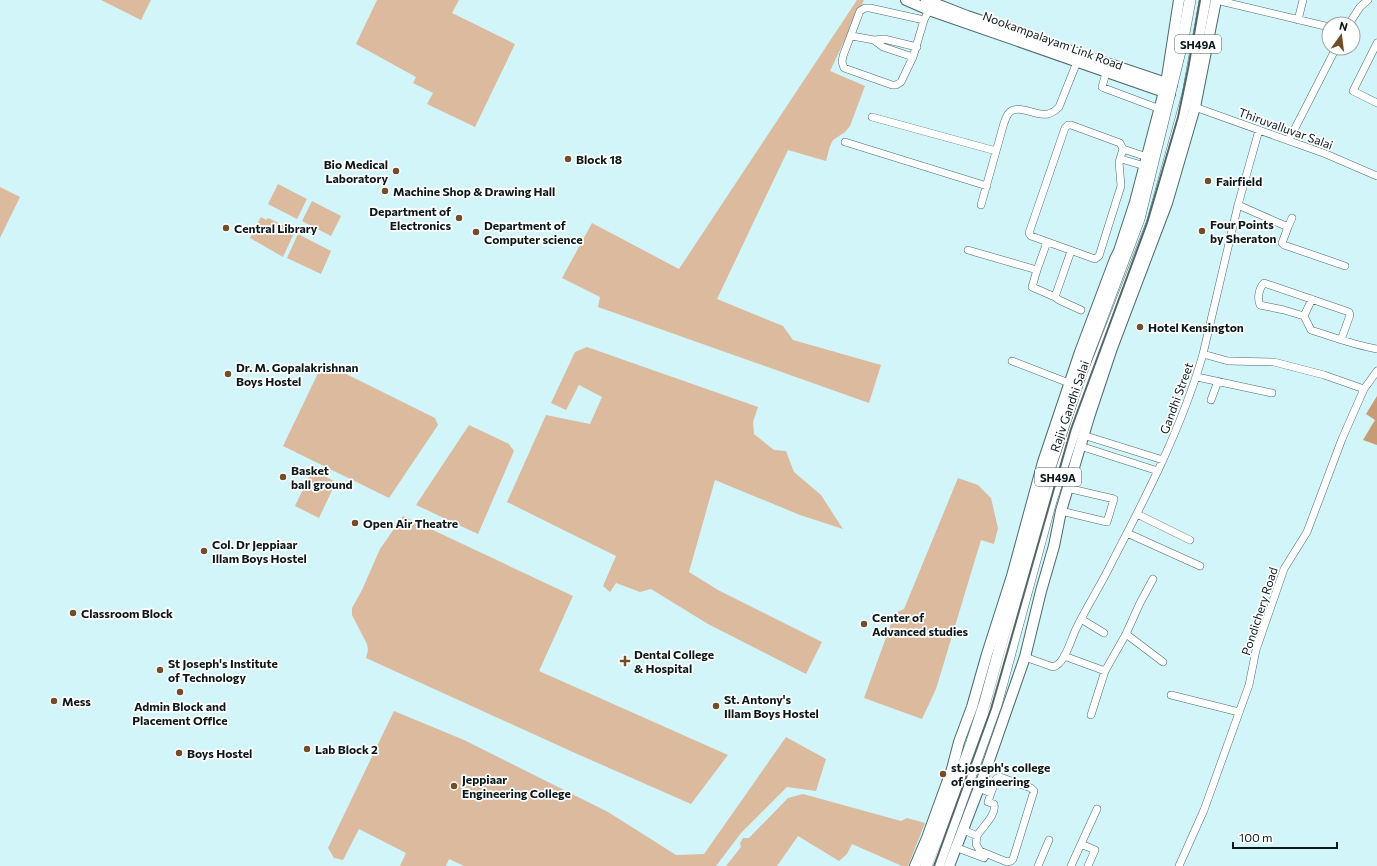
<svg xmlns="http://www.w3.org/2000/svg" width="1377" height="866" font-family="Commissioner,sans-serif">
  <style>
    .green { fill: #dbba9e }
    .water { fill: #c79b74 }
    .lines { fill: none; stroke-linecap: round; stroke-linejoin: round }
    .street-casing { stroke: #4a6a6e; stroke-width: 8 }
    .secondary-casing { stroke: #4a6a6e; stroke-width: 12 }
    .primary-casing { stroke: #4a6a6e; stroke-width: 12 }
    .street { stroke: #fff; stroke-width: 7 }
    .secondary { stroke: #fff; stroke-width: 10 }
    .primary { stroke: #fff; stroke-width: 11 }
    .rail { stroke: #52676a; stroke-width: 2 }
    .poi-dot { fill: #734d29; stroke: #fff; stroke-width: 1.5 }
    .labels { text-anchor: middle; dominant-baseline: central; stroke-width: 3.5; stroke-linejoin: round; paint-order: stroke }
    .shield { fill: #fff; stroke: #555e5f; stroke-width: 1 }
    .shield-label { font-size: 11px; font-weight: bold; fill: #0c191b }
    .street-label { font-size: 12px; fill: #0c191b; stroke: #fff }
    .poi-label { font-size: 12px; font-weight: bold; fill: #0c191b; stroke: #fff; text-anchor: start }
  </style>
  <rect width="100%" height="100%" fill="#d2f5fa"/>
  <path class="green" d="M 101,0 L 151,0 L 141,20 Z
    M 377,0 L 459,0 L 452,13 L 515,44 L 475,127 L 427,104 L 433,93 L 413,83 L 416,77 L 356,44 Z
    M 857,0 L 864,0 L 830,71 L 865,86 L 850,126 L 845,132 L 833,140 L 830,146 L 826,161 L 788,150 L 717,299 L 783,326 L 793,340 L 881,365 L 869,403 L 598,307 L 600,297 L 562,278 L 592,223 L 679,269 Z
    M 278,184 L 307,199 L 297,219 L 268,204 Z
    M 0,187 L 20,197 L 0,238 Z
    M 312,201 L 341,216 L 331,236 L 302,221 Z
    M 261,217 L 266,220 L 268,218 L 295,231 L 283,257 L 250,238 Z
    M 298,234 L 331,251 L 321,274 L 287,258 Z
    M 587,347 L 758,407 L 753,422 L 754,434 L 774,450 L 786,451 L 794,472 L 821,495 L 843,529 L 800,515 L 715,480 L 689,572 L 718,590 L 822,642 L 806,674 L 708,624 L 651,589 L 640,592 L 616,583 L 610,592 L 603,586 L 616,556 L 507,502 L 546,415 L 590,424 L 602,397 L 579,385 L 566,410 L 551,403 L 575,352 Z
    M 328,365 L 435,418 L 438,425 L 389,498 L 283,446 L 321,367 Z
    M 469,425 L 509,444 L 514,451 L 478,534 L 416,505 Z
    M 312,470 L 336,482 L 319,518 L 295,506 Z
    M 958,478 L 978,485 L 991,498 L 998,528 L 994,544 L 981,540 L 936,689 L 922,719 L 864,698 L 895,613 L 904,609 Z
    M 403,516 L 573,596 L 539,671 L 728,755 L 691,804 L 575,753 L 366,658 L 368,650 L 367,644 L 352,615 L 352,608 L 362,590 L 380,549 Z
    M 394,711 L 464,740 L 608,812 L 676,855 L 704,854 L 786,737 L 826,759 L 816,791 L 787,787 L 741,833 L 716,866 L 464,866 L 449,859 L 446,866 L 400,866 L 406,853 L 359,829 L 343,860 L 334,858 L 328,848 Z
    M 803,794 L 901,821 L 907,818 L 925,823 L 908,866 L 902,866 L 852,844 L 847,854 L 839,861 L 798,836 L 777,866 L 726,866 L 741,847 L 740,843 L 743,838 L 749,838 L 788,798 Z"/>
  <path class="water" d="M 1377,396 L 1377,445 L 1363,440 L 1375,420 L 1366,414 Z"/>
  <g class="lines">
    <g class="street-casing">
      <path id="street" d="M 1216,0 L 1329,27
        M 924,20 L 870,8 L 865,8 L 860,11 L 843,56 L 842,62 L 844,68 L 892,85 L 896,85 L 901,82 L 913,57 L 924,20 L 929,10
        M 1298,20 L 1303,0
        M 1349,24 L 1360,7 L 1368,0
        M 852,36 L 874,40
        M 1377,43 L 1353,91 L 1377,103
        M 913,57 L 883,47 L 874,40 L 884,39 L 917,47
        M 1106,73 L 1102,87 L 1104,88 L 1160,109
        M 1192,106 L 1326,154 L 1377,176
        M 872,117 L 996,151
        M 1068,125 L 1071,125 L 1120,143 L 1123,149 L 1119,162 L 1121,186 L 1099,256 L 1095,259 L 1031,236 L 1029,233 L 1065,128 Z
        M 1289,140 L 1336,48
        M 845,142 L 987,186
        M 1123,149 L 1147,157
        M 1121,159 L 1145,166
        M 981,205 L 1004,123 C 1005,121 1006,117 1008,114 C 1017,102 1036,117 1048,114 C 1053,113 1056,110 1059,107 L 1077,62
        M 1238,205 L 1288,227 L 1282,243 L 1284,245 L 1345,266
        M 1288,227 L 1292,218
        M 968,250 L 1037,270 L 1032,287 L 1055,297
        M 1071,251 L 1055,297 L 1059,300 L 1081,310
        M 1037,270 L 1047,242
        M 1304,316 L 1312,299
        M 1341,340 L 1350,315 L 1349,312 L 1264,283 C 1259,288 1257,298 1260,305 L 1284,310 L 1304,316 L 1311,330 C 1333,337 1354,345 1377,349
        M 1203,354 L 1228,361 L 1274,362 L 1324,375 L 1364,389
        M 1012,361 L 1069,383
        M 1197,377 L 1272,393
        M 1211,400 L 1218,381
        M 1083,435 L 1163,460
        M 1080,446 L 1158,471
        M 1061,511 L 1107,522 L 1114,499 L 1067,488
        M 1137,514 L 1190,540
        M 1127,533 L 1200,566
        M 1081,619 L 1104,633
        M 1126,634 L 1163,662
        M 1064,656 L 1105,671
        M 1025,657 L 1053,667 C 1065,664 1071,639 1076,629 C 1087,606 1101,585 1112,562 C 1147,495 1182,427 1203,354 L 1238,205 L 1259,130
        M 1171,695 L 1239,712
        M 1091,715 L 1105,671 L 1126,634 L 1140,603 L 1153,579
        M 962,829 L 977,836 L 976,844 L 980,851 L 1007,862 L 1011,861 L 1013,859 L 1034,791 L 1031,788 L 1000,777 L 996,779 L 991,793 L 979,788
        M 977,836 C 982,827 997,815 994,804 L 988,802 L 991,793
        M 955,847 L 984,858
        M 1038,866 L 1049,840
        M 1071,866 L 1081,844
        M 1088,866 L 1095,850 L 1081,844 L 1097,809
        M 1179,866 L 1204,810 L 1249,685 L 1256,650 L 1284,569 L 1307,532 L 1342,439 L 1364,389 L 1377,371"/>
    </g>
    <g class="secondary-casing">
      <path id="secondary" d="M 906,0 L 929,10 L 1170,94
        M 926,0 L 967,16 L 1172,85
        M 915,866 L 927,838 L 952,769 L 959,742 L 972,707 L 987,654 L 1012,576 L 1043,462 L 1080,352 L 1115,259 L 1119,251 L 1135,202 L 1166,84 L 1179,0
        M 949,866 L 985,772 L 1025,657 L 1041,591 L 1054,546 L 1061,511 L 1089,417 L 1112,348 L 1167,203 L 1195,107 L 1216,0"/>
    </g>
    <g class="primary-casing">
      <path id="primary" d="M 926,866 L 971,745 L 985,702 L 1046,479 L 1082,370 L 1139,219 L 1183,39 L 1190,0
        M 938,866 L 996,705 L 1051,501 L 1093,374 L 1152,223 L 1188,93 L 1205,0"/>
    </g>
    <use href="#street" class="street"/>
    <use href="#secondary" class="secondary"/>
    <use href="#primary" class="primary"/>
    <path class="rail" d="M 934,866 L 991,709 L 1071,429 L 1147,223 L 1178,117 L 1188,69 L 1200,0"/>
  </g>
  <g class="poi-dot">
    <circle cx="568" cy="159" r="4"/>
    <circle cx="396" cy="171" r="4"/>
    <circle cx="1208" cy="181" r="4"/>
    <circle cx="385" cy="191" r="4"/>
    <circle cx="459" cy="218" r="4"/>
    <circle cx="226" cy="228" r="4"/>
    <circle cx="1202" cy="231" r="4"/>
    <circle cx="476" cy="232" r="4"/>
    <circle cx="1140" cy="327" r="4"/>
    <circle cx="228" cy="374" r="4"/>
    <circle cx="283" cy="477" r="4"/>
    <circle cx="355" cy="523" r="4"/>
    <circle cx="204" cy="551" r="4"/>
    <circle cx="73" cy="613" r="4"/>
    <circle cx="864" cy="624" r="4"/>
    <path d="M623 655h4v4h4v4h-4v4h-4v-4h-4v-4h4z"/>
    <circle cx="160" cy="670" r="4"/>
    <circle cx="180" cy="692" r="4"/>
    <circle cx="54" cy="701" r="4"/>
    <circle cx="716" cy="706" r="4"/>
    <circle cx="307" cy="749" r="4"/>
    <circle cx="179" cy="753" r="4"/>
    <circle cx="943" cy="774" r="4"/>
    <circle cx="454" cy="786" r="4"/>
  </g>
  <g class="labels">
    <g class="shield">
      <rect x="1175" y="35" width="46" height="18" rx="3"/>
      <rect x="1035" y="468" width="46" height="18" rx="3"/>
    </g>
    <g class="shield-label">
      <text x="1198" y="44">SH49A</text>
      <text x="1058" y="477">SH49A</text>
    </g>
    <g class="street-label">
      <text transform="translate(1053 40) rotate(20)">Nookampalayam Link Road</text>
      <text transform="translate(1286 128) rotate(20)">Thiruvalluvar Salai</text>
      <text transform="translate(1176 398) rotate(-70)">Gandhi Street</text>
      <text transform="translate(1069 406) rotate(-71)">Rajiv Gandhi Salai</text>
      <text transform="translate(1259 611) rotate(-72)">Pondichery Road</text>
    </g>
    <g class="poi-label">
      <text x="576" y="159">Block 18</text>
      <text x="388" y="164" text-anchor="end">Bio Medical<tspan x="388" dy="14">Laboratory</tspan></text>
      <text x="1216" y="181">Fairfield</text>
      <text x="393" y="191">Machine Shop &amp; Drawing Hall</text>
      <text x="451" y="211" text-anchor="end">Department of<tspan x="451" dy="14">Electronics</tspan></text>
      <text x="1210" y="224">Four Points<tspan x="1210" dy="14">by Sheraton</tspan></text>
      <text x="484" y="225">Department of<tspan x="484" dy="14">Computer science</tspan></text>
      <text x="234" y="228">Central Library</text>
      <text x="1148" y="327">Hotel Kensington</text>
      <text x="236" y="367">Dr. M. Gopalakrishnan<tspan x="236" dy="14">Boys Hostel</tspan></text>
      <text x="291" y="470">Basket<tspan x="291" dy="14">ball ground</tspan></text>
      <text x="363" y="523">Open Air Theatre</text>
      <text x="212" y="544">Col. Dr Jeppiaar<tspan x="212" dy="14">Illam Boys Hostel</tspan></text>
      <text x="81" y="613">Classroom Block</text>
      <text x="872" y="617">Center of<tspan x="872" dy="14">Advanced studies</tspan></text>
      <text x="634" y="654">Dental College<tspan x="634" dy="14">&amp; Hospital</tspan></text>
      <text x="168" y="663">St Joseph's Institute<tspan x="168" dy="14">of Technology</tspan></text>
      <text x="724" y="699">St. Antony's<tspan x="724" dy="14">Illam Boys Hostel</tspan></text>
      <text x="62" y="701">Mess</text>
      <text x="180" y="706" text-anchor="middle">Admin Block and<tspan x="180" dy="14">Placement Office</tspan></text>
      <text x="315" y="749">Lab Block 2</text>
      <text x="187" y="753">Boys Hostel</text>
      <text x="951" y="767">st.joseph's college<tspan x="951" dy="14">of engineering</tspan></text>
      <text x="462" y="779">Jeppiaar<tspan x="462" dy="14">Engineering College</tspan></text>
    </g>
  </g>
  <g transform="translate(1341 36) rotate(14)"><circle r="19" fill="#ffffff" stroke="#9ea3a4"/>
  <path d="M0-3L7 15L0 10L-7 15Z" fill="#734d29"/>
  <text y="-6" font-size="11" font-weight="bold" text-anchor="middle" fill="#0c191b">N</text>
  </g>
  <path d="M1233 842v6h104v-6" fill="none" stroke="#0c191b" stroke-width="2"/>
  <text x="1239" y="842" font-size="12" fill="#0c191b" stroke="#ffffff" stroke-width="3" paint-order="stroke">100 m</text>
</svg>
